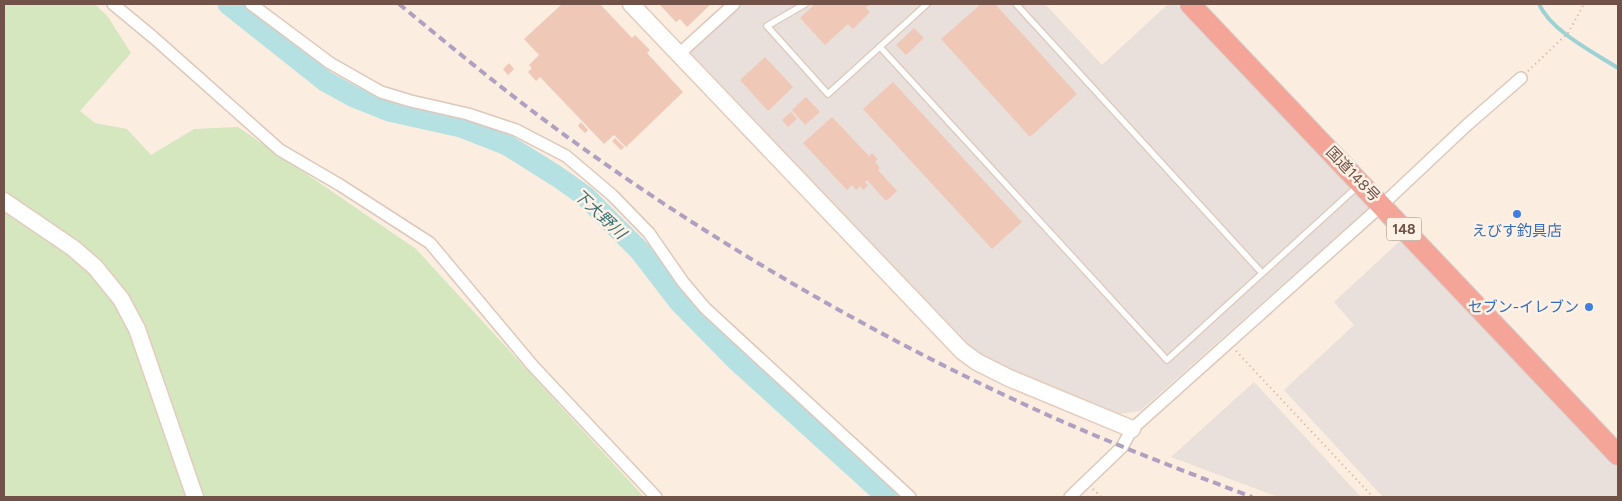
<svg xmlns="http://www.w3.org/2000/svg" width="1622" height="501" font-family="Figtree,'Noto Sans JP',sans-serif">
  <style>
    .industrial { fill: #e9e0db }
    .green { fill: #d4e7bf }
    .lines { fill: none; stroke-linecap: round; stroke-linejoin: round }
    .stream { stroke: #9cd2d4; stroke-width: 4 }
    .river { stroke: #b5e1e3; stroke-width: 21 }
    .building { fill: #efc8b8 }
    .lane-casing { stroke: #dec8bc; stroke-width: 8 }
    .street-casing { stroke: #dec8bc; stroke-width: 14 }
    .secondary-casing { stroke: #e5cbbc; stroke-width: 19 }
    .highway-casing { stroke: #d7cfcc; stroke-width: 22 }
    .path { stroke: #d3ab9c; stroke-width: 2; stroke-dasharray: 1 4; stroke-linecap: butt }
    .lane { stroke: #fff; stroke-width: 5.5 }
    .street { stroke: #fff; stroke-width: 11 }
    .secondary { stroke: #fff; stroke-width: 16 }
    .highway { stroke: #f4a597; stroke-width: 20 }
    .rail { stroke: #afa0c2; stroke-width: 4; stroke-dasharray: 8 5; stroke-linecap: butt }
    .shop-dot { fill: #3f7fe0; stroke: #fef1e5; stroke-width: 2 }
    .labels { text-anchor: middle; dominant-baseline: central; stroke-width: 5; stroke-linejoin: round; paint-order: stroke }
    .shield { fill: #fef1e5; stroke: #9b8277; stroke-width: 1 }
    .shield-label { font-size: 14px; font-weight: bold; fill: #705248 }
    .street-label { font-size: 15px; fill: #705248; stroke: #fef1e5 }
    .shop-label { font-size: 15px; fill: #366cbe; stroke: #fef1e5 }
    .water-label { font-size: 16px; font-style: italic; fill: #3d7276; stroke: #fef1e5 }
  </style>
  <rect width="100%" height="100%" fill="#fbeddf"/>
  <path class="industrial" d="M 742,4 L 1045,4 L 1102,65 L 1168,4 L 1176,4 L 1374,203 L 1140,411 L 1119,414 L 981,357 L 959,337 L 687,55 Z
    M 1401,240 L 1618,467 L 1618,497 L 1383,497 L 1284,390 L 1354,325 L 1334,302 Z
    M 1254,382 L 1361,497 L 1278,497 L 1171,457 Z"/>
  <path class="green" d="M 4,4 L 95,4 L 108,17 L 131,53 L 80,111 L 95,123 L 127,129 L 151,155 L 194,129 L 238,127 L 416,249 L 644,497 L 4,497 Z"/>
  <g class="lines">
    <path class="stream" d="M 1539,4 C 1551,31 1593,52 1618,68"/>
    <path class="river" d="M 228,4 L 325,81 L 354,97 L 389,111 L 461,127 L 507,145 L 558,177 L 585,196 L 640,251 L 680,303 L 736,360 L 887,497"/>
  </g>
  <path class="building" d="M 562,4 L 600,4 L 632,38 L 635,35 L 650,50 L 647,53 L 683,92 L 626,147 L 614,135 L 604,144 L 540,77 L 536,81 L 528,72 L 532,68 L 529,65 L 539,55 L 524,39 Z
    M 659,4 L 709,4 L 710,5 L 687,27 L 680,19 L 676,22 Z
    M 815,4 L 870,4 L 866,8 L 870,12 L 853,29 L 848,24 L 825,45 L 800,18 Z
    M 981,4 L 995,4 L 1077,94 L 1030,137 L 941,39 Z
    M 914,28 L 924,38 L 906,55 L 896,45 Z
    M 765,57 L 793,87 L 768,111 L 740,80 Z
    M 509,63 L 514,69 L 508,75 L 503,69 Z
    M 893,82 L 1022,222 L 992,249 L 863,109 Z
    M 806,97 L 820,112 L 805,125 L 792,110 Z
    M 791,112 L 797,119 L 788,127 L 782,120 Z
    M 832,117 L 869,156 L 872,153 L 878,159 L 875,162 L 880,168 L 878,170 L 897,191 L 886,201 L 867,180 L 865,182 L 868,186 L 863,190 L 860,186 L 856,190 L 852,185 L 847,190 L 803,143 Z
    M 581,122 L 588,130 L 585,133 L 578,126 Z
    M 615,138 L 624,147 L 621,150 L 612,141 Z"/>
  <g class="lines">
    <g class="lane-casing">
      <path id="lane" d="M 805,4 L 767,26 L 828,94 L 927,4
        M 1016,4 L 1262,273
        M 880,47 L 1167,360 L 1358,186"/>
    </g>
    <g class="street-casing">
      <path id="street" d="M 113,4 L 154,38 L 280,150 L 340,185 L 430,243 L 533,366 L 656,497
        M 251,4 L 330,63 L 381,92 L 411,101 L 468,114 L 516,130 L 566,156 L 612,195 L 649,233 L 683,282 L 705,308 L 910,497
        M 679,54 L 734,4
        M 1070,497 L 1122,447 L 1132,429 L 1382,205 L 1467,125 L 1521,78"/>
    </g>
    <g class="secondary-casing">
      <path id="secondary" d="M 631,4 L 962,351 L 977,362 L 1009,378 L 1132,429
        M 4,201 L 73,248 L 95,267 L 121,299 L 137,329 L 195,497"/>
    </g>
    <g class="highway-casing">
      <path id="highway" d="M 1190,4 L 1618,455"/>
    </g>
    <path class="path" d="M 1528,71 L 1568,33 L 1584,4
      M 1236,351 L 1373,497
      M 1093,489 L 1101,497"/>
    <use href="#lane" class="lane"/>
    <use href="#street" class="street"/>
    <use href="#secondary" class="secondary"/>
    <use href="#highway" class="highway"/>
    <path class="rail" d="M 399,4 C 450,46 501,88 555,128 C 698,233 856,326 1017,401 C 1094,437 1173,467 1252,497"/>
  </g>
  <g class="shop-dot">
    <circle cx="1517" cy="214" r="5"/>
    <circle cx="1589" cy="307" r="5"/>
  </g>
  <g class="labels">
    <rect class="shield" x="1386.5" y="217.5" width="35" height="23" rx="4"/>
    <g class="shield-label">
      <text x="1404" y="229">148</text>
    </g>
    <g class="street-label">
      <text transform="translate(1353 174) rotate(46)">国道148号</text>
    </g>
    <g class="shop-label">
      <text x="1517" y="231">えびす釣具店</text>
      <text x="1579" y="307" text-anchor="end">セブン-イレブン</text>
    </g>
    <g class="water-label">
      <text transform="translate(600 214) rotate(43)">下大野川</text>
    </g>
  </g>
  <rect width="1622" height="501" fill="none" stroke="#705248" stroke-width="10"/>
</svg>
